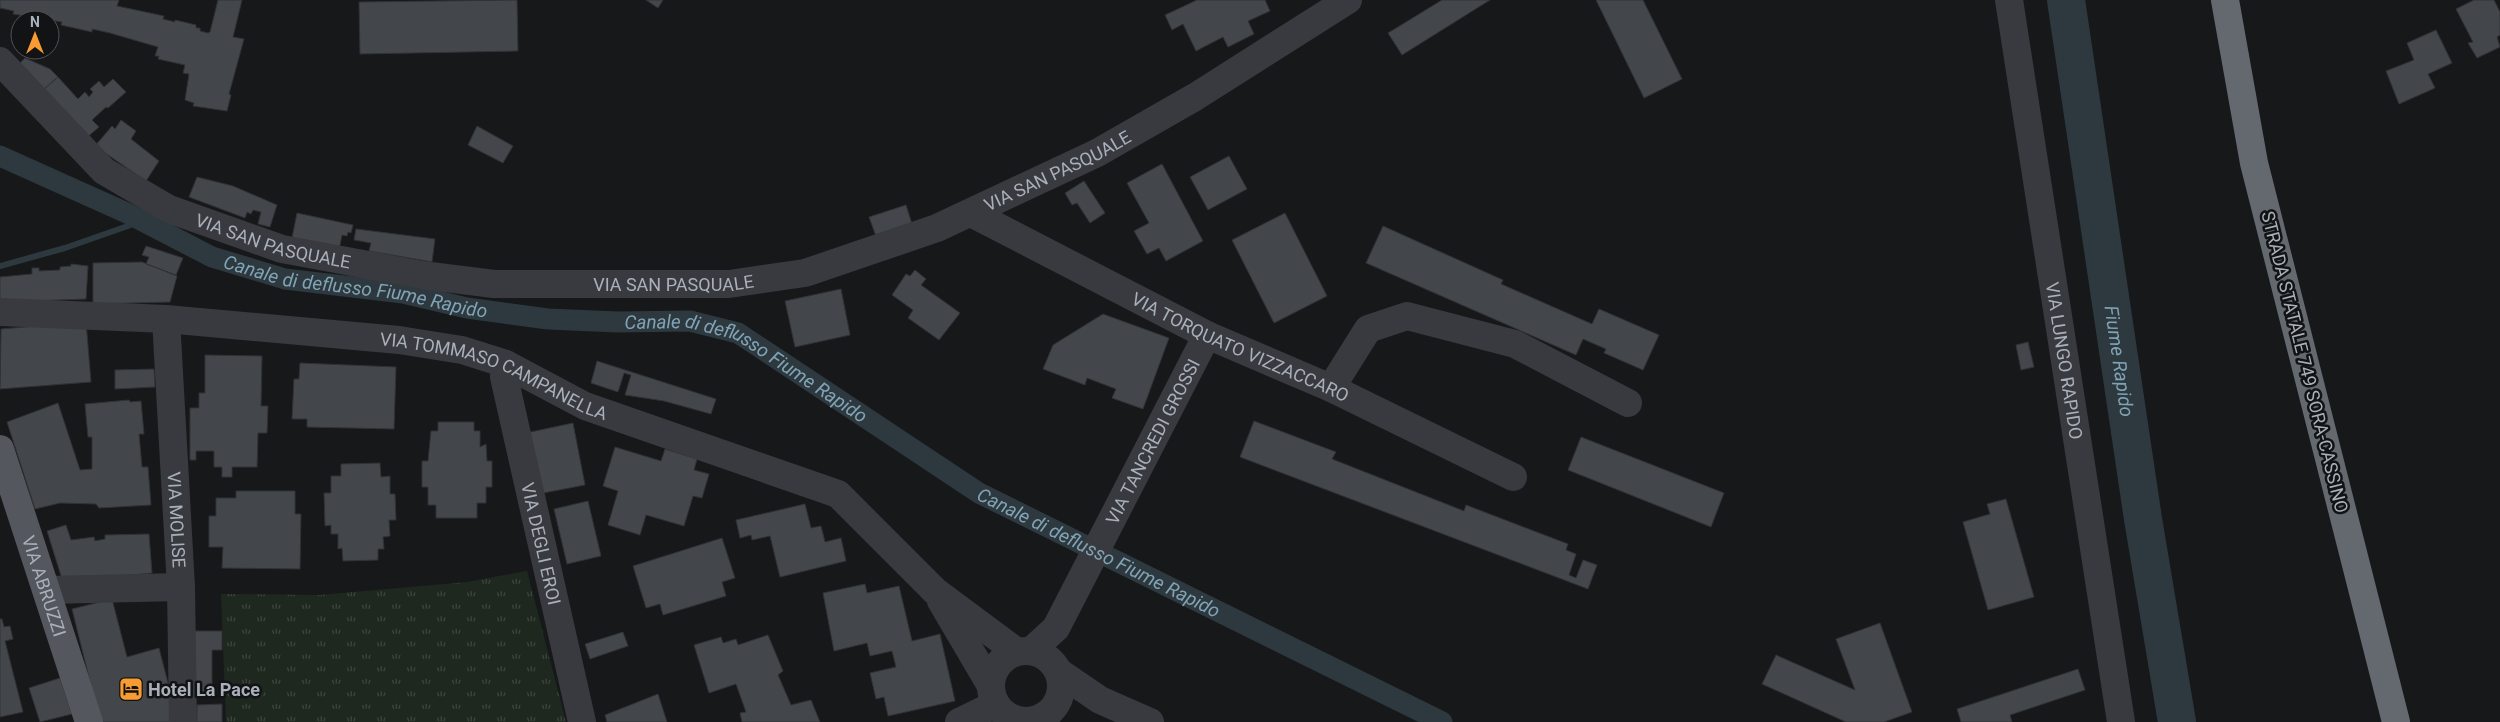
<svg xmlns="http://www.w3.org/2000/svg" width="2500" height="722" font-family="Roboto,sans-serif">
  <style>
    .grass { fill: url(#grass-tufts) }
    .lines { fill: none; stroke-linecap: round; stroke-linejoin: round }
    .stream { stroke: #2d393e; stroke-width: 6 }
    .canal { stroke: #2d393e; stroke-width: 21 }
    .river { stroke: #2d393e; stroke-width: 38 }
    .building { fill: #43464a; stroke: #313236 }
    .minor { stroke: #383a3f; stroke-width: 28 }
    .major { stroke: #54575e; stroke-width: 28 }
    .highway { stroke: #646970; stroke-width: 28 }
    .labels { text-anchor: middle; dominant-baseline: central; stroke-width: 5; stroke-linejoin: round; paint-order: stroke }
    .street-label { font-size: 18px; fill: #a9b0ba; stroke: #121315 }
    .poi-label { font-size: 18px; font-weight: bold; fill: #a9b0ba; stroke: #121315; text-anchor: start }
    .water-label { font-size: 19px; font-style: italic; fill: #80a3b5; stroke: #121315 }
  </style>
  <defs>
    <pattern id="grass-tufts" width="24" height="20" patternUnits="userSpaceOnUse" patternTransform="scale(1.25)"><rect width="24" height="20" fill="#1f281f"/><path d="M3 7l-1-3M5 7V3M7 7l1-3M15 17l-1-3M17 17v-4M19 17l1-3" fill="none" stroke="#3d453d"/></pattern>
  </defs>
  <rect width="100%" height="100%" fill="#17181a"/>
  <path class="grass" d="M 527,571 L 566,722 L 226,722 L 221,594 L 320,595 L 467,582 Z"/>
  <g class="lines">
    <path class="stream" d="M 0,266 L 65,248 L 142,221"/>
    <path class="canal" id="s1" d="M 0,156 L 129,214 L 212,257 L 285,279 L 403,293 L 467,308 L 548,319 L 618,322 L 690,321 L 738,333 L 979,493 L 1442,722"/>
    <path class="river" id="s2" d="M 2066,0 L 2143,519 L 2177,722"/>
  </g>
  <path class="building" d="M 0,0 L 119,0 L 117,6 L 164,16 L 163,19 L 175,22 L 175,20 L 196,25 L 196,28 L 200,28 L 200,31 L 208,33 L 210,32 L 218,0 L 242,0 L 233,37 L 244,39 L 229,94 L 231,95 L 227,111 L 193,106 L 194,103 L 185,100 L 189,74 L 183,73 L 185,65 L 158,59 L 159,56 L 155,56 L 158,47 L 110,33 L 92,29 L 92,32 L 61,25 L 62,22 L 13,14 L 14,11 L 0,8 Z
    M 517,0 L 518,51 L 360,54 L 359,2 Z
    M 646,0 L 663,0 L 658,8 Z
    M 1197,0 L 1265,0 L 1270,11 L 1248,21 L 1254,34 L 1228,47 L 1223,37 L 1196,51 L 1183,24 L 1172,30 L 1165,15 Z
    M 1442,0 L 1490,0 L 1402,55 L 1388,33 Z
    M 1596,0 L 1643,0 L 1682,79 L 1644,98 Z
    M 2474,0 L 2494,0 L 2500,12 L 2500,35 L 2497,37 L 2500,47 L 2477,58 L 2468,43 L 2473,42 L 2456,9 Z
    M 2436,30 L 2452,63 L 2428,74 L 2435,88 L 2399,104 L 2386,71 L 2414,60 L 2407,43 Z
    M 25,58 L 50,69 L 58,77 L 42,91 L 19,64 Z
    M 58,77 L 78,99 L 85,92 L 89,97 L 93,92 L 90,89 L 99,81 L 104,87 L 113,79 L 126,92 L 108,108 L 106,107 L 92,120 L 99,127 L 85,139 L 42,91 Z
    M 121,120 L 136,131 L 131,139 L 159,161 L 146,181 L 95,146 L 112,126 L 115,129 Z
    M 477,126 L 513,146 L 503,163 L 468,145 Z
    M 1229,156 L 1247,189 L 1208,210 L 1190,177 Z
    M 1162,164 L 1203,241 L 1166,261 L 1159,248 L 1147,254 L 1134,231 L 1149,223 L 1127,183 Z
    M 197,177 L 233,186 L 277,205 L 270,227 L 258,224 L 261,212 L 253,210 L 251,214 L 247,212 L 245,218 L 189,197 Z
    M 1084,181 L 1105,213 L 1090,223 L 1077,203 L 1072,205 L 1065,193 Z
    M 906,205 L 913,227 L 877,239 L 869,217 Z
    M 297,213 L 353,225 L 351,233 L 348,232 L 347,236 L 342,235 L 339,250 L 292,238 Z
    M 1285,213 L 1327,296 L 1274,323 L 1232,240 Z
    M 1383,226 L 1503,280 L 1501,284 L 1592,324 L 1599,309 L 1659,335 L 1643,370 L 1604,353 L 1606,349 L 1583,339 L 1576,355 L 1366,263 Z
    M 356,229 L 435,239 L 432,262 L 369,251 L 371,243 L 354,240 Z
    M 146,246 L 183,258 L 176,275 L 146,264 L 149,257 L 142,255 Z
    M 142,262 L 177,276 L 170,302 L 93,304 L 93,263 Z
    M 71,264 L 88,266 L 86,299 L 0,302 L 0,277 L 32,274 L 32,268 L 39,268 L 39,271 L 60,270 L 60,267 L 71,266 Z
    M 915,270 L 926,279 L 921,285 L 960,313 L 939,340 L 908,318 L 913,310 L 892,295 L 906,274 L 910,276 Z
    M 841,289 L 850,335 L 795,347 L 785,301 Z
    M 1103,314 L 1169,338 L 1143,409 L 1112,398 L 1116,389 L 1087,378 L 1085,385 L 1043,369 L 1053,345 Z
    M 86,322 L 91,382 L 0,389 L 1,329 Z
    M 2028,342 L 2034,367 L 2021,370 L 2016,345 Z
    M 205,355 L 262,356 L 261,406 L 268,406 L 267,433 L 258,433 L 257,467 L 232,467 L 232,477 L 222,477 L 222,467 L 214,467 L 214,451 L 196,451 L 196,460 L 190,460 L 190,408 L 199,408 L 199,393 L 205,393 Z
    M 597,361 L 716,399 L 711,414 L 664,401 L 625,395 L 631,375 L 624,373 L 618,392 L 591,383 Z
    M 300,363 L 396,367 L 394,429 L 307,427 L 307,419 L 292,419 L 294,379 L 299,379 Z
    M 154,369 L 155,387 L 115,389 L 115,370 Z
    M 129,400 L 130,402 L 141,401 L 144,434 L 139,434 L 142,467 L 148,467 L 151,505 L 99,508 L 96,504 L 60,503 L 35,509 L 7,422 L 58,403 L 80,470 L 92,469 L 92,437 L 88,437 L 85,404 Z
    M 1254,421 L 1336,452 L 1332,459 L 1464,511 L 1466,505 L 1568,544 L 1566,550 L 1576,554 L 1569,575 L 1576,578 L 1583,560 L 1597,565 L 1588,589 L 1240,457 Z
    M 438,422 L 474,422 L 474,431 L 480,431 L 480,447 L 486,444 L 487,461 L 492,461 L 492,487 L 486,487 L 486,503 L 477,503 L 477,518 L 436,518 L 436,505 L 428,505 L 428,487 L 422,487 L 422,461 L 428,461 L 431,431 L 438,431 Z
    M 573,423 L 585,485 L 538,494 L 526,433 Z
    M 1581,437 L 1724,493 L 1711,527 L 1568,470 Z
    M 615,447 L 661,461 L 665,449 L 697,459 L 694,470 L 709,474 L 702,498 L 693,496 L 684,526 L 646,515 L 640,535 L 608,525 L 618,491 L 603,486 Z
    M 380,463 L 381,477 L 390,476 L 390,494 L 395,494 L 396,520 L 389,520 L 390,536 L 383,537 L 384,549 L 378,549 L 378,560 L 343,561 L 342,548 L 338,549 L 338,534 L 331,534 L 331,525 L 325,526 L 324,493 L 331,493 L 331,476 L 341,476 L 341,464 Z
    M 236,491 L 295,491 L 295,514 L 301,514 L 300,569 L 222,568 L 223,547 L 209,547 L 209,516 L 216,516 L 216,498 L 236,498 Z
    M 2006,499 L 2034,597 L 1988,610 L 1963,522 L 1990,514 L 1987,504 Z
    M 588,501 L 601,556 L 567,564 L 554,509 Z
    M 805,504 L 811,528 L 821,526 L 825,542 L 841,538 L 846,561 L 780,577 L 770,536 L 752,540 L 751,535 L 740,538 L 736,520 Z
    M 66,525 L 71,540 L 94,537 L 95,541 L 105,539 L 105,535 L 149,534 L 152,573 L 63,582 L 47,531 Z
    M 722,538 L 735,578 L 722,582 L 726,596 L 663,615 L 660,604 L 646,608 L 633,566 Z
    M 865,584 L 867,593 L 899,586 L 912,641 L 940,634 L 955,701 L 888,716 L 884,697 L 876,699 L 870,673 L 896,667 L 892,651 L 870,656 L 867,643 L 834,651 L 823,593 Z
    M 112,599 L 127,657 L 159,648 L 178,722 L 100,722 L 72,609 Z
    M 0,619 L 2,619 L 4,627 L 10,626 L 13,639 L 5,641 L 23,712 L 0,717 Z
    M 1880,623 L 1912,712 L 1884,722 L 1846,722 L 1762,684 L 1776,655 L 1855,690 L 1836,639 Z
    M 187,631 L 222,631 L 222,650 L 212,650 L 212,696 L 188,696 Z
    M 623,632 L 628,646 L 590,659 L 585,644 Z
    M 768,635 L 783,671 L 778,675 L 791,705 L 811,700 L 820,722 L 742,722 L 740,713 L 746,712 L 736,684 L 709,693 L 694,645 L 721,637 L 723,643 L 736,639 L 738,645 Z
    M 2078,669 L 2085,690 L 2010,715 L 2012,722 L 1961,722 L 1957,709 Z
    M 60,678 L 72,714 L 40,722 L 29,688 Z
    M 658,694 L 667,722 L 607,722 L 605,715 Z
    M 222,704 L 222,722 L 197,722 L 197,705 Z"/>
  <g class="lines">
    <g class="minor">
      <path id="s3" d="M 2009,0 L 2121,722"/>
      <path id="s4" d="M 0,61 L 104,171 L 169,209 L 282,249 L 422,275 L 494,284 L 729,284 L 805,273 L 937,228 L 1097,153 L 1195,97 L 1348,0"/>
      <path id="s5" d="M 971,213 L 1207,335 L 1331,388 L 1513,477"/>
      <path id="s6" d="M 0,312 L 166,319 L 399,340 L 462,350 L 506,364 L 585,406 L 838,494 L 935,591 L 1017,652"/>
      <path id="s7" d="M 166,319 L 181,587 L 183,722"/>
      <path id="s8" d="M 506,364 L 504,377 L 582,722"/>
      <path d="M 1331,388 L 1368,329 L 1407,316 L 1515,344 L 1628,403"/>
      <path d="M 47,590 L 181,587"/>
      <path d="M 941,601 L 991,686"/>
      <circle cx="1026" cy="686" r="35"/>
      <path id="s9" d="M 1031,651 L 1056,628 L 1207,335"/>
      <path d="M 1059,672 L 1100,700 L 1150,722"/>
      <path d="M 959,722 L 996,704"/>
    </g>
    <path class="major" id="s10" d="M 0,449 L 89,722"/>
    <path class="highway" d="M 2225,0 L 2254,163 L 2396,722"/>
  </g>
  <defs>
    <g id="hotel-square" transform="scale(1.25)"><rect x="-9" y="-9" width="18" height="18" rx="4" fill="#f79c32" stroke="#121315"/><path d="M-6-4.5h1.5V1H6V5H4.5V3h-9V5H-6ZM-4 0a1.8 1.8 0 1 1 3.6 0ZM.5 0V-2.5h3Q6-2.5 6 0Z" fill="#111"/></g>
  </defs>
  <g fill-rule="evenodd">
    <use href="#hotel-square" x="131" y="689"/>
  </g>
  <g class="labels">
    <g class="street-label">
      <text stroke="none"><textPath href="#s4" startOffset="1146">VIA SAN PASQUALE</textPath></text>
      <text stroke="none"><textPath href="#s4" startOffset="336">VIA SAN PASQUALE</textPath></text>
      <text stroke="none"><textPath href="#s4" startOffset="741">VIA SAN PASQUALE</textPath></text>
      <text stroke="none"><textPath href="#s5" startOffset="301">VIA TORQUATO VIZZACCARO</textPath></text>
      <text stroke="none"><textPath href="#s3" startOffset="365">VIA LUNGO RAPIDO</textPath></text>
      <text transform="translate(2305 362) rotate(76)">STRADA STATALE 749 SORA-CASSINO</text>
      <text stroke="none"><textPath href="#s6" startOffset="502">VIA TOMMASO CAMPANELLA</textPath></text>
      <text stroke="none"><textPath href="#s9" startOffset="244">VIA TANCREDI GROSSI</textPath></text>
      <text stroke="none"><textPath href="#s7" startOffset="201">VIA MOLISE</textPath></text>
      <text stroke="none"><textPath href="#s8" startOffset="184">VIA DEGLI EROI</textPath></text>
      <text stroke="none"><textPath href="#s10" startOffset="144">VIA ABRUZZI</textPath></text>
    </g>
    <g class="poi-label">
      <text x="148" y="689">Hotel La Pace</text>
    </g>
    <g class="water-label">
      <text stroke="none"><textPath href="#s1" startOffset="382">Canale di deflusso Fiume Rapido</textPath></text>
      <text stroke="none"><textPath href="#s2" startOffset="365">Fiume Rapido</textPath></text>
      <text stroke="none"><textPath href="#s1" startOffset="788">Canale di deflusso Fiume Rapido</textPath></text>
      <text stroke="none"><textPath href="#s1" startOffset="1192">Canale di deflusso Fiume Rapido</textPath></text>
    </g>
  </g>
  <g transform="translate(35 35)"><circle r="24" fill="#121315" stroke="#4e5257"/>
  <path d="M0-4L9 19L0 12L-9 19Z" fill="#f79c32"/>
  <text y="-8" font-size="14" font-weight="bold" text-anchor="middle" fill="#a9b0ba">N</text>
  </g>
</svg>
